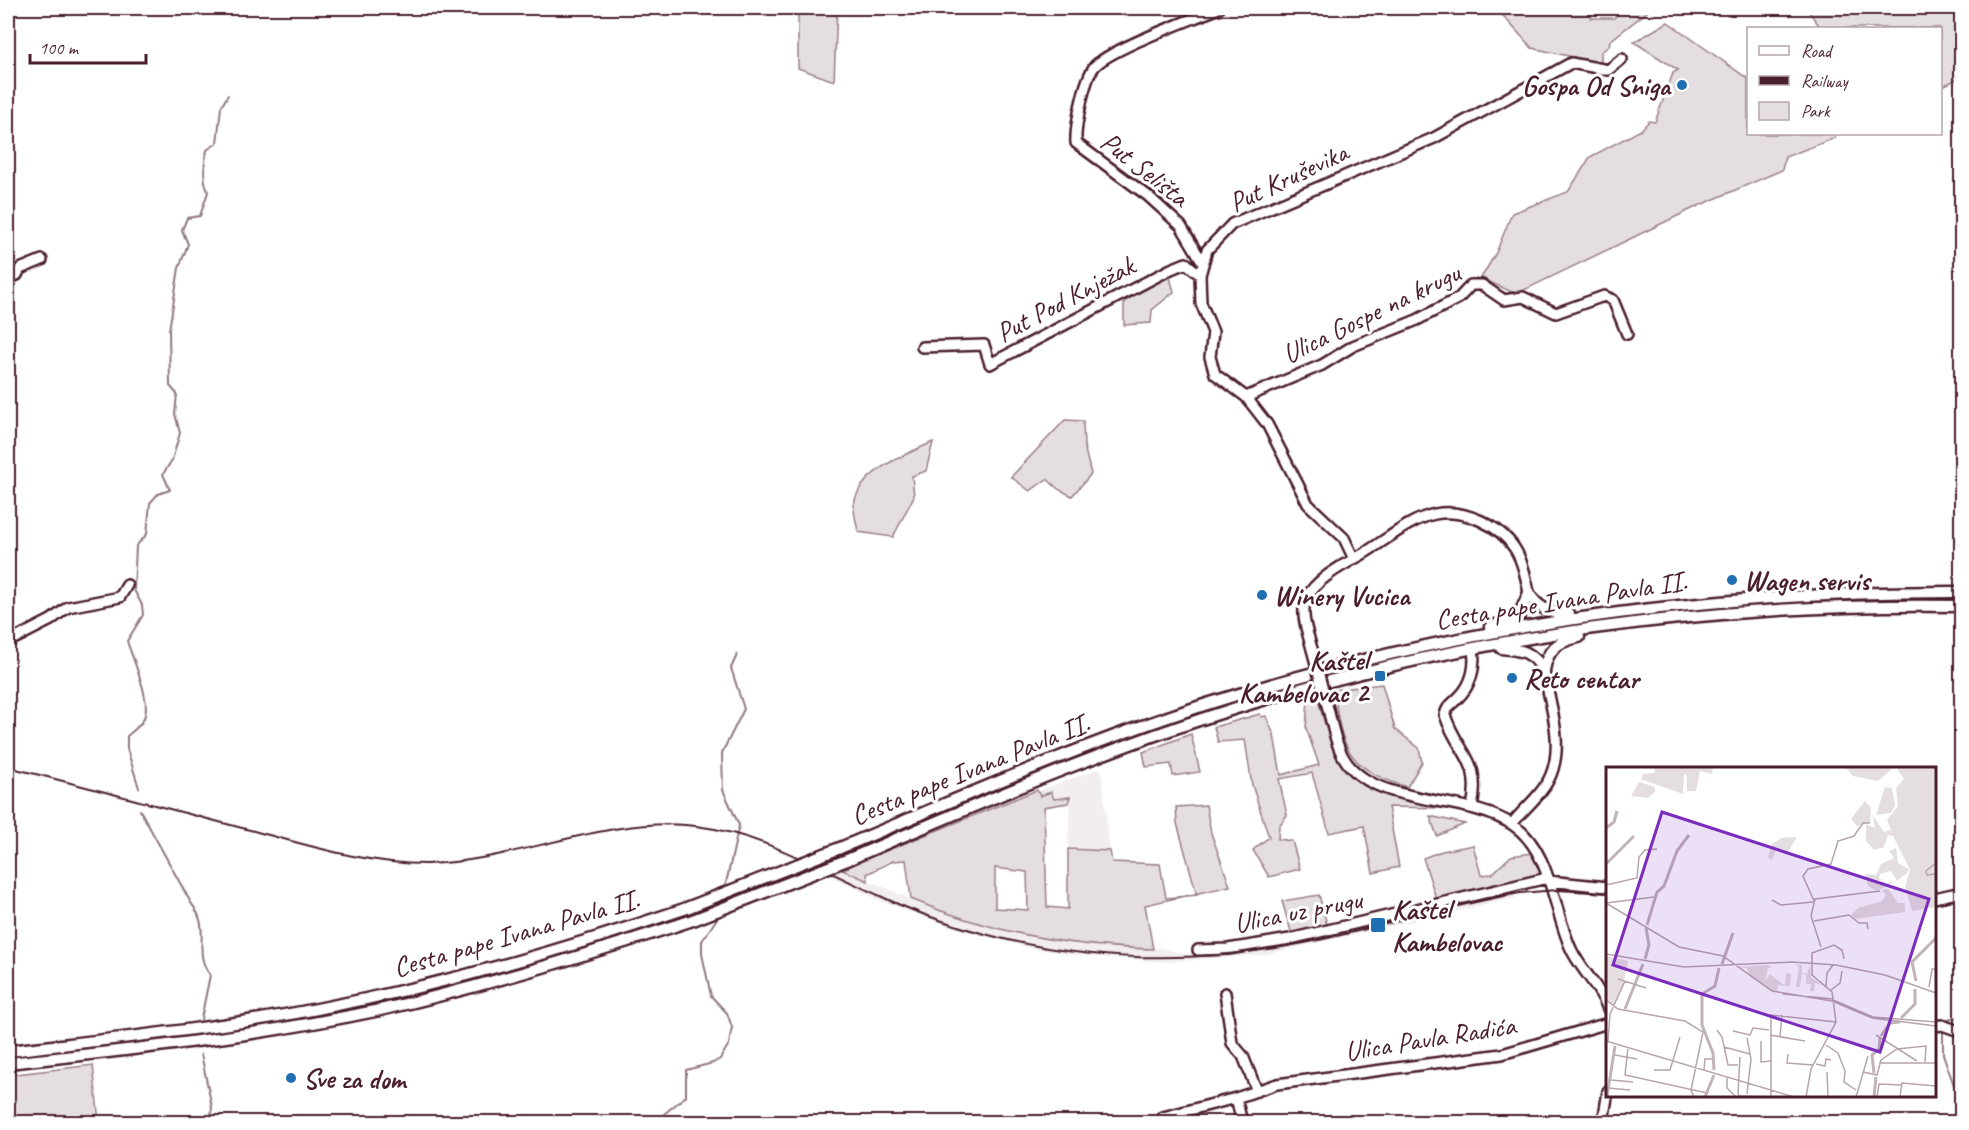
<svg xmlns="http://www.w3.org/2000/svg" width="1969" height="1130" font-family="Caveat,sans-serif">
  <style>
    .built { fill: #f2eeef }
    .green { fill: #e5dee0; stroke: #987e86; stroke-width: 1.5; fill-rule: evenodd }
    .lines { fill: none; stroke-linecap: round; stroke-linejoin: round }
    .stream { stroke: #91787e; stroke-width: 2 }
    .minor-casing { stroke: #4a1f2b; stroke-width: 14 }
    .major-casing { stroke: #4a1f2b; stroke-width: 15 }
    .minor { stroke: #fff; stroke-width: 9 }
    .major { stroke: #fff; stroke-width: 10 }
    .rail { stroke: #4a1f2b; stroke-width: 2 }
    .minor-bridge-casing { stroke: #4a1f2b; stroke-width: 14; stroke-linecap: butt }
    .major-bridge-casing { stroke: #4a1f2b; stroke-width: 15; stroke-linecap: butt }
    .minor-bridge { stroke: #fff; stroke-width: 9 }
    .major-bridge { stroke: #fff; stroke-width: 10 }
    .poi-dot { fill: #1f6fb2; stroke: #fff; stroke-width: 2 }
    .labels { text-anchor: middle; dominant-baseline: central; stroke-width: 6; stroke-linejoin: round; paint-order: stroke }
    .poi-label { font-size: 28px; font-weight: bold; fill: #4a1f2b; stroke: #fff; text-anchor: start }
    .street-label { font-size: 28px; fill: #4a1f2b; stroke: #fff }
    .inset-river { fill: none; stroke: #c1b3b6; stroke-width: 3 }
    .inset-road { fill: none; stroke: #b7a5aa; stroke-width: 1.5 }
    .view { fill: #7b2cbf; fill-opacity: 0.15; stroke: #7b2cbf; stroke-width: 3 }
    .inset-edge { fill: none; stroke: #4a1f2b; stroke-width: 3 }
  </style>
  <rect width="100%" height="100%" fill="#fff"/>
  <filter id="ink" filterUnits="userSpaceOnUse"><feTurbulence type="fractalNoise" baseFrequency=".0167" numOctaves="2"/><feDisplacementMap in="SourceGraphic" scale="12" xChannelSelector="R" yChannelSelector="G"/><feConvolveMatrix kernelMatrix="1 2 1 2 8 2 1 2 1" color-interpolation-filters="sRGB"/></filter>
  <g filter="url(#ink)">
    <path class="built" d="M 1101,768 L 1110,851 L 1068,849 L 1070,797 L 1040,797 L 1038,791 Z
      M 841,869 L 942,912 L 994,928 L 1080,945 L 1160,948 L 1185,954 L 1219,951 L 1508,889 L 1516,898 L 1263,955 L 1166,962 L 1073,955 L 1030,948 L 951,927 L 881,901 L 826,874 Z"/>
    <path class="green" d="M 798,8 L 837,8 L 834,81 L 798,68 Z
      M 1496,8 L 1593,8 L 1591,18 L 1614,18 L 1623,8 L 1652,8 L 1610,41 L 1609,46 L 1601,52 L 1601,63 L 1532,48 Z
      M 1806,8 L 1961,8 L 1961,77 L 1941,87 L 1940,28 L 1821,28 Z
      M 1668,22 L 1748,79 L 1748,134 L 1834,134 L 1835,138 L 1785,157 L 1782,170 L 1696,207 L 1516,294 L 1481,278 L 1496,253 L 1512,213 L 1568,192 L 1590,157 L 1641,130 L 1649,121 L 1655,122 L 1673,73 L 1678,70 L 1634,42 Z
      M 1169,274 L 1174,292 L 1152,310 L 1151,323 L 1124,325 L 1124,302 Z
      M 1065,420 L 1083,421 L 1084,446 L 1091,474 L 1072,496 L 1058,489 L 1047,479 L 1030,491 L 1011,477 Z
      M 933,442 L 926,471 L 912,476 L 914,496 L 893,537 L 858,532 C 857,524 853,512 854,504 C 860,470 907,454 933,442 Z
      M 1382,684 L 1395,729 L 1419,748 L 1422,762 L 1407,787 C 1348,769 1341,749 1334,690 Z
      M 1308,699 L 1314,699 L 1319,703 C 1343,792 1356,787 1440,808 L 1388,807 L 1399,867 L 1373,873 L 1364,826 L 1329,833 L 1312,773 L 1279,779 L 1287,815 L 1279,826 L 1278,839 L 1292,841 L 1300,869 L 1269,877 L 1253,850 L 1269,837 L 1252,785 L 1245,740 L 1218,742 L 1214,727 L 1260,714 L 1261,717 L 1266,716 L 1274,735 L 1281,775 L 1319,765 L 1306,728 Z
      M 1191,734 L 1200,772 L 1173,776 L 1171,764 L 1146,767 L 1143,752 Z
      M 1037,790 L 1040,796 L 1051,792 L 1054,799 L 1070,797 L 1068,803 L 1044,807 L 1047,907 L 1068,909 L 1068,849 L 1110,851 L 1112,862 L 1160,864 L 1166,898 L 1197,895 L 1177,823 L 1176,807 L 1206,805 L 1211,833 L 1230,886 L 1145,905 L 1153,949 C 1069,947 988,932 911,899 L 906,860 L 893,861 L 867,874 L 868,881 L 841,869 ZM 995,868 L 1027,872 L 1028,910 L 995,908 Z
      M 1430,816 L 1465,824 L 1437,836 Z
      M 1473,845 L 1481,875 L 1492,874 L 1511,856 L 1532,853 L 1541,875 L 1437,901 L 1423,858 L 1442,851 Z
      M 1319,895 L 1328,928 L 1292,935 L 1282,901 Z
      M 93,1065 L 99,1122 L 8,1122 L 8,1075 Z"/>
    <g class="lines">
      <path class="stream" d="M 139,788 L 127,749 L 127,736 C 133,731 143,724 145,715 C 150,697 133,660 127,641 L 143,615 L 142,605 L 134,590 L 136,546 L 147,534 L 150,503 L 158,494 L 170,490 L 163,474 L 172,460 L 180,433 L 175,414 L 177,394 L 170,386 L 169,330 L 179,268 L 188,244 L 182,230 L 187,218 L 200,216 L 208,192 C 202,177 204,166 207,150 L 217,143 L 221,107 L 228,95
        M 140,810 L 191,903 C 213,930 191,950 210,975 L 201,1019
        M 725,888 L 739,825 L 723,790 L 722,753 L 744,709 L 731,668 L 737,655
        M 1948,1020 L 1962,1016
        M 1943,1032 L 1943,1054 L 1962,1108
        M 201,1054 L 212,1107 L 210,1122
        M 660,1122 L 664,1114 L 686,1096 L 686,1070 L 713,1063 L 720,1059 L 729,1044 L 732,1027 L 727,1013 L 711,996 L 702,954 L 702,941 L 720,914
        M 1947,1122 L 1962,1108"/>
      <g class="minor-casing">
        <path id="minor" d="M 1203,263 L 1181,226 L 1148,196 L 1076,143 C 1075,126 1084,81 1094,67 C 1109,49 1194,19 1219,8
          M 8,279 L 17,275 L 20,269 L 42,260
          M 922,347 L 984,345 L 990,364 L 1171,269 L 1186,263 L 1200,275
          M 1246,397 L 1322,365 L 1353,346 L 1417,320 L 1459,298 L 1471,285 L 1482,285 L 1504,300 L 1523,297 L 1556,313 L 1604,296 L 1613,300 L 1627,334
          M 1354,559 L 1344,538 L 1308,504 L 1267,424 L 1246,397 L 1215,374 L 1210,357 L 1213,332 L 1201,303 L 1200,275 L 1207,250 L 1232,224 L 1434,138 L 1571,63 L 1608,70 L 1622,59
          M 8,642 L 51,620 L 68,607 L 120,597 L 127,585
          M 1312,649 C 1308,634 1300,614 1306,599 C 1315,579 1345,564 1363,554 C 1385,541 1410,519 1435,514 C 1463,508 1500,525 1515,549 C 1523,562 1526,578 1529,593
          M 1328,709 C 1333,727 1336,749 1348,764 C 1382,807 1467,794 1513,825 C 1552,851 1553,912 1572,951 C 1582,971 1600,987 1608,1009
          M 1472,808 C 1482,758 1458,755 1445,715 C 1447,706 1451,705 1457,699 C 1471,686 1476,668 1473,649
          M 1512,824 C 1523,809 1539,798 1548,781 C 1566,748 1550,705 1544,671
          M 1548,881 L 1608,887
          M 1934,898 L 1962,892
          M 1198,950 L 1228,949 L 1290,939 L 1547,878
          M 1225,993 L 1232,1043 L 1243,1056 L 1257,1091
          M 1934,1026 L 1942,1025 L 1962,1032
          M 1236,1098 L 1242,1122
          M 1164,1122 L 1163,1117 L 1236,1098 L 1277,1084 L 1502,1054 L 1608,1023
          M 1603,1122 L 1608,1091"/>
      </g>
      <g class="major-casing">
        <path id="major" d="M 1529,593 C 1537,608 1552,614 1569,614
          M 1490,627 L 1518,618 L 1529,593
          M 1501,648 C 1522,650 1532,651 1544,671
          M 1544,671 C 1547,649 1558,641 1579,637
          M 840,848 C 960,798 1080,745 1204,705 C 1450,626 1704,591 1962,592
          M 847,860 C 973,806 1099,751 1230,710 C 1466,635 1715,602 1962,606
          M 8,1051 C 111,1039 215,1029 317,1009 C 442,985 564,950 684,909
          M 8,1063 C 132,1050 257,1036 380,1010 C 486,986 590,954 693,920"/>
      </g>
      <use href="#minor" class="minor"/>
      <use href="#major" class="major"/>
      <path class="rail" d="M 8,767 C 88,787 169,809 250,830 C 307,845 366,864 426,864 C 518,862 603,815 696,826 C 762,834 818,868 878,895 C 911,911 946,923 981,933 C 1085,962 1193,964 1299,944 C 1373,930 1445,906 1520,893 L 1557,890 L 1608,893
        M 1934,904 L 1962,898"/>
      <g class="minor-bridge-casing">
        <path id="minor-bridge" d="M 1312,649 L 1328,709"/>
      </g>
      <g class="major-bridge-casing">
        <path id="major-bridge" d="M 684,909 L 840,848
          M 693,920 L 847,860"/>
      </g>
      <use href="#minor-bridge" class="minor-bridge"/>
      <use href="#major-bridge" class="major-bridge"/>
    </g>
  </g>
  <g class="poi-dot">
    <circle cx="1682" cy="85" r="6"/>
    <circle cx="1732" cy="580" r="6"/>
    <circle cx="1262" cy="595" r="6"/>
    <rect x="1374" y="670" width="12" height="12" rx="3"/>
    <circle cx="1512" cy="678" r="6"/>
    <rect x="1370" y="917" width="16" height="16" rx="3"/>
    <circle cx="291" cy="1078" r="6"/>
  </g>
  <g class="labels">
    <g class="poi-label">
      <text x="1670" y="85" text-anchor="end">Gospa Od Sniga</text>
      <text x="1744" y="580">Wagen servis</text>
      <text x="1274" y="595">Winery Vucica</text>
      <text x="1368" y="660" text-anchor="end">Kaštel<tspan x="1368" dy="32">Kambelovac 2</tspan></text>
      <text x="1524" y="678">Reto centar</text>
      <text x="1392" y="909">Kaštel<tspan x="1392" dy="32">Kambelovac</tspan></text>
      <text x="303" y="1078">Sve za dom</text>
    </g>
    <g class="street-label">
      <text transform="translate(1145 169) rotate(38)">Put Selišta</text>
      <text transform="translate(1288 177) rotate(-25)">Put Kruševika</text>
      <text transform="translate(1065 299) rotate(-28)">Put Pod Knježak</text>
      <text transform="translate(1371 313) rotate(-26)">Ulica Gospe na krugu</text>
      <text transform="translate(1561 600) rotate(-9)">Cesta pape Ivana Pavla II.</text>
      <text transform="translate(970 769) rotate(-22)">Cesta pape Ivana Pavla II.</text>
      <text transform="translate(1298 911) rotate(-11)">Ulica uz prugu</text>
      <text transform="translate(516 933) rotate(-16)">Cesta pape Ivana Pavla II.</text>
      <text transform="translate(1430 1038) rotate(-9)">Ulica Pavla Radića</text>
    </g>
  </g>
  <g transform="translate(1606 767)">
    <rect width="330" height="330" fill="#fff"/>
    <path d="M 48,0 L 107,0 L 106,7 L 94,4 L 90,24 L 81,24 L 81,9 L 78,7 L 77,27 L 35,12 L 37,7 L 49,6 ZM 239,0 L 288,0 L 272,14 L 247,9 ZM 290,0 L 330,0 L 330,140 L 306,144 L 299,119 L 304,103 L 287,69 L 282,68 L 278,80 L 268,83 L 260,74 L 260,57 L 269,61 L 267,49 L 278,65 L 285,63 L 281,53 L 292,39 L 290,21 L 298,12 ZM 33,15 L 49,20 L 49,25 L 42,31 L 25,29 ZM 279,20 L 286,21 L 289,38 L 285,46 L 270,48 ZM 259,34 L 265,41 L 264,56 L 251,59 L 245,52 ZM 191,70 L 182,85 L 170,83 L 166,93 L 162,90 L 166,77 L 175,71 ZM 290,81 L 292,96 L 303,102 L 301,106 L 291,114 L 285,104 L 274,107 L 273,112 L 279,113 L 273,113 L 272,118 L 288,115 L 271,124 L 262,119 L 259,107 L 270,108 L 275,97 L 288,91 L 283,84 ZM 282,122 L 292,136 L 299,136 L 299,145 L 249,152 L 245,148 L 252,141 L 276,134 L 280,128 L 276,123 ZM 0,189 L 22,194 L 17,219 L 7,239 L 0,232 ZM 189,197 L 196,198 L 196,206 L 201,207 L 204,198 L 205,210 L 216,218 L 209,216 L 208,224 L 204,224 L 205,217 L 200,217 L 200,208 L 196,207 L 194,220 L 190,220 L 193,200 ZM 162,198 L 166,200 L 162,201 L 159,214 L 164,207 L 179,219 L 180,206 L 185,207 L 184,219 L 179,219 L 172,218 L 171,224 L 166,223 L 144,210 L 141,201 L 132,200 Z" fill="#e5dee0"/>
    <path class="inset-river" d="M 0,61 L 8,55 L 11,44M 0,97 L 28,69M 41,158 L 51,125 L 58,119 L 71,84 L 83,68M 39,192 L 43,178 L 40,161M 116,197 L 127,166M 310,214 L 306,195 L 330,171M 19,242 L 37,197M 295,251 L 309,237 L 309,222M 275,269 L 284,256 L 294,255M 108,303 L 107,286 L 96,258 L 96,227 L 109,219 L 113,201M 268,306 L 266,288 L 273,282 L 274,271M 1,330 L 9,279M 99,330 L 108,308M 268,330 L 270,310"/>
    <path class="inset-road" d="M 330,96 L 320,104 L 321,108 L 330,107M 0,118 L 31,111 L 33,90 L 39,83 L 51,82M 166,133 L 175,138 L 207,135M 208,134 L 197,109 L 202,102 L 225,97 L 232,74 L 248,69 L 257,56 L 264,56M 0,136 L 48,130M 0,136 L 73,180 L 117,189 L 166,224 L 226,234 L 266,251 L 330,259M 208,154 L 243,148 L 253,156 L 261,156 L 262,162M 215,180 L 205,149 L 209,132 L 274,124M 0,187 L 78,200 L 186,195 L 230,198 L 279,208 L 330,226M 12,212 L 40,221M 220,219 L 221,206 L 227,198M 323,220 L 326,202 L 330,202M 225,223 L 234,216 L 236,204M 177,227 L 227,232M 0,233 L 12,242 L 79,254 L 97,265 L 85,323 L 88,330M 227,233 L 267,250 L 330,255M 111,263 L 116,270 L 122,298 L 132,298M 127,264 L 144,268 L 147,261 L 163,263M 164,268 L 199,274M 270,268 L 311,294M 174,270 L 176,248M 141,271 L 145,292 L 141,327M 0,274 L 188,330M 2,274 L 4,247 L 19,214M 155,274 L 155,295 L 166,294M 220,278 L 232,286 L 239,304 L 238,315 L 250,323M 22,280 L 19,308 L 101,326M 118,280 L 144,287M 182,287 L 181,296 L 207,298M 9,288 L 31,292M 273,296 L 330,296M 210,297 L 219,299 L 220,292 L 225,293M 48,303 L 64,303 L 74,270M 98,303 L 99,292 L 106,292M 221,305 L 222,330M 257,305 L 271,308 L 275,293 L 291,282 L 320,279 L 319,295M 121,311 L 121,321 L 130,330M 5,313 L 27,315M 2,321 L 24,323M 132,326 L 134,290M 132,326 L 133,329 L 157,330M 165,330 L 165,248 L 230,255M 200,330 L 205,302 L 230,255 L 226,225 L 206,208 L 206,186 L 228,178 L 236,183 L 238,192M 250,330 L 262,289M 271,330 L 273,317 L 296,318M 294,330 L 296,316 L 330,319"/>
    <path class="view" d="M 56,45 L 323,132 L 274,285 L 7,198 Z"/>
    <rect width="330" height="330" class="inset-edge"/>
  </g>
  <rect width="1969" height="1130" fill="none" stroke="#fff" stroke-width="30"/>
  <rect x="15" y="15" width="1939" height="1100" fill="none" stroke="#4a1f2b" stroke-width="2" filter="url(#ink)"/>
  <rect x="1747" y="27" width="195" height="108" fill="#ffffff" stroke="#b7a5aa" stroke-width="1.5"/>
  <rect x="1759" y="46" width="30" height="9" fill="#ffffff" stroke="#b7a5aa" stroke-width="1.5"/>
  <text x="1801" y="57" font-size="18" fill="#4a1f2b">Road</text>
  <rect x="1759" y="76" width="30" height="9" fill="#4a1f2b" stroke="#b7a5aa" stroke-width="1.5"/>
  <text x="1801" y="87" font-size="18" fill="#4a1f2b">Railway</text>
  <rect x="1759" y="102" width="30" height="18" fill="#e5dee0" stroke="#b7a5aa" stroke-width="1.5"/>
  <text x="1801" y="117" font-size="18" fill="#4a1f2b">Park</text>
  <path d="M30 54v9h116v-9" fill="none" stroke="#4a1f2b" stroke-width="3"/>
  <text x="39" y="54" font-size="18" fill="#4a1f2b" stroke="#ffffff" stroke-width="4.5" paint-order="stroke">100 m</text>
</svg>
